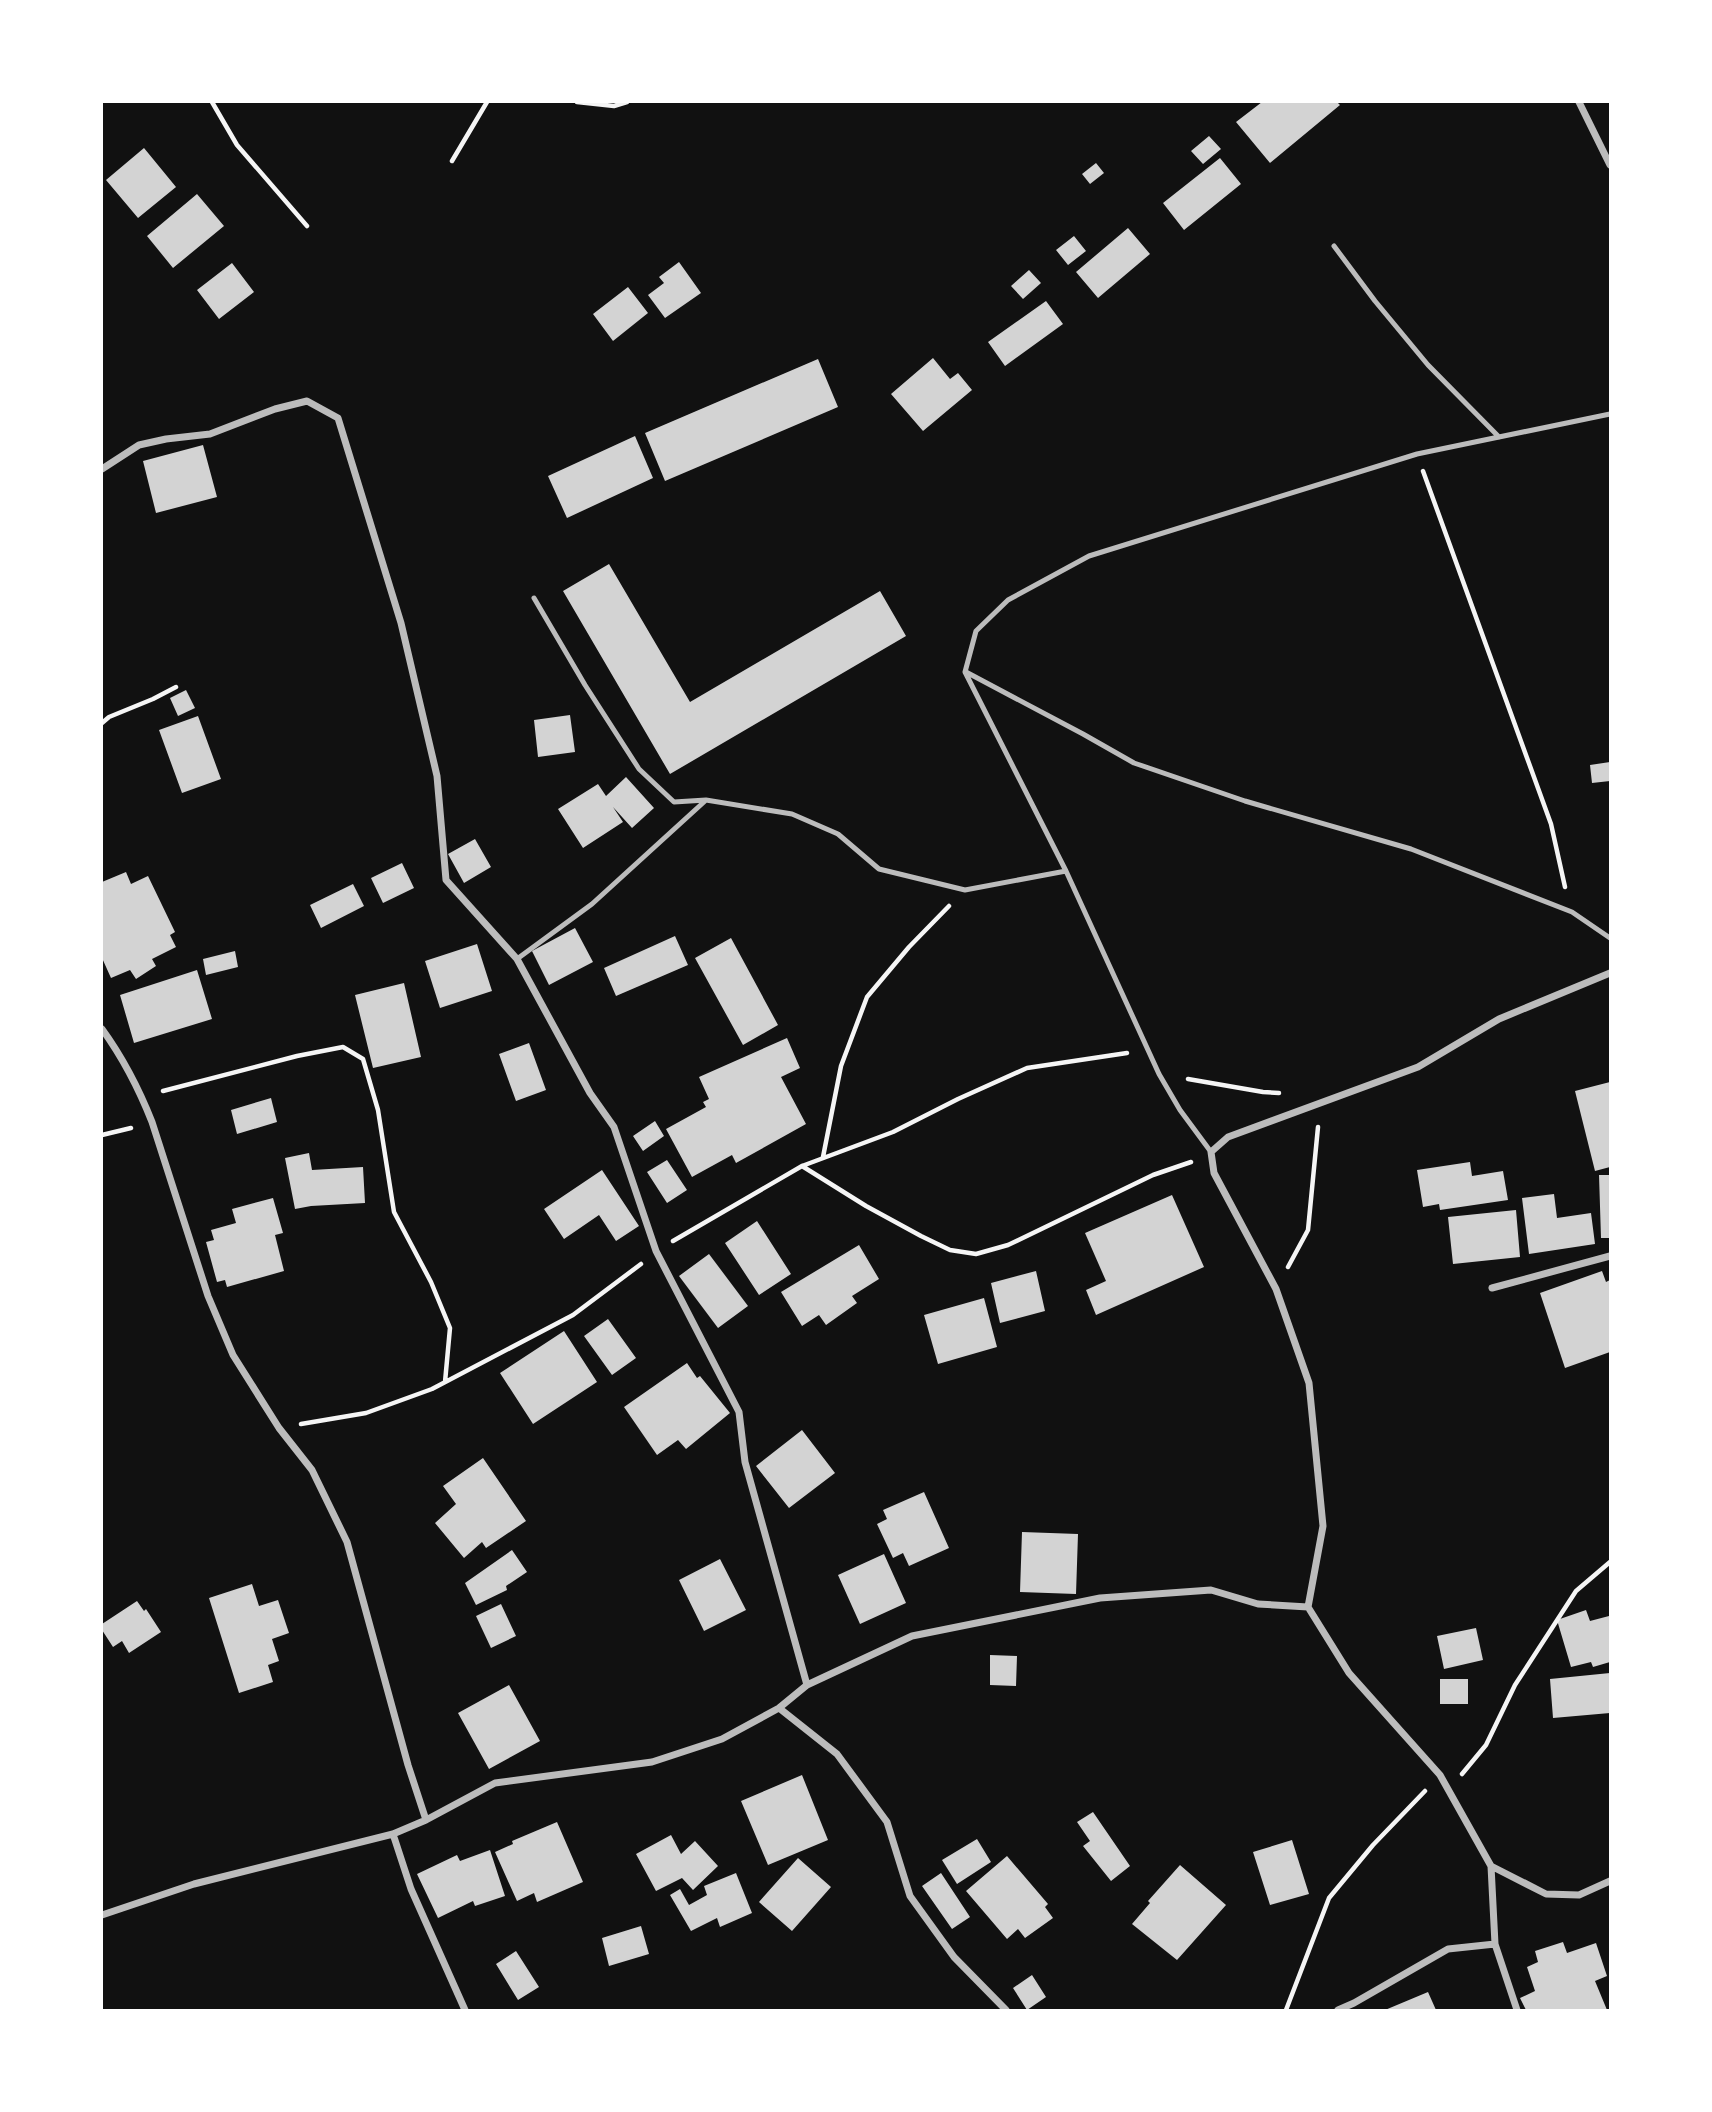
<svg xmlns="http://www.w3.org/2000/svg" width="1712" height="2112" font-family="'Roboto Serif',serif">
  <style>
    .building { fill: #d3d3d3 }
    .lines { fill: none; stroke-linecap: round; stroke-linejoin: round }
    .path { stroke: #f5f5f5; stroke-width: 4.5 }
    .service { stroke: #bcbcbc; stroke-width: 5 }
    .minor { stroke: #bcbcbc; stroke-width: 7 }
  </style>
  <rect width="100%" height="100%" fill="#111"/>
  <path class="building" d="M 1262,102 L 1337,102 L 1340,105 L 1270,163 L 1236,122 Z
    M 1209,136 L 1221,149 L 1203,164 L 1191,151 Z
    M 144,148 L 176,187 L 138,218 L 106,180 Z
    M 1220,158 L 1241,184 L 1184,230 L 1163,203 Z
    M 1096,163 L 1104,173 L 1090,184 L 1082,174 Z
    M 197,194 L 224,226 L 173,268 L 147,236 Z
    M 1128,228 L 1150,254 L 1098,298 L 1076,272 Z
    M 1074,236 L 1086,251 L 1068,265 L 1056,250 Z
    M 679,262 L 701,293 L 665,318 L 648,295 L 664,283 L 659,277 Z
    M 232,263 L 254,292 L 219,319 L 197,290 Z
    M 1029,270 L 1041,283 L 1023,299 L 1011,286 Z
    M 628,287 L 648,313 L 613,341 L 593,314 Z
    M 1046,301 L 1063,324 L 1005,366 L 988,342 Z
    M 933,358 L 950,379 L 958,373 L 972,390 L 923,431 L 891,394 Z
    M 818,359 L 838,407 L 665,481 L 645,433 Z
    M 635,436 L 653,478 L 567,518 L 548,476 Z
    M 203,445 L 217,497 L 156,513 L 143,461 Z
    M 609,564 L 690,702 L 880,591 L 906,636 L 670,774 L 563,591 Z
    M 186,690 L 195,708 L 178,716 L 170,698 Z
    M 570,715 L 575,752 L 538,757 L 534,720 Z
    M 198,716 L 221,779 L 182,793 L 159,730 Z
    M 1610,762 L 1610,781 L 1592,783 L 1590,765 Z
    M 626,777 L 654,808 L 632,828 L 613,807 L 623,822 L 583,848 L 558,809 L 598,784 L 606,796 Z
    M 475,839 L 491,867 L 464,883 L 448,854 Z
    M 402,863 L 414,888 L 383,903 L 371,878 Z
    M 126,872 L 131,884 L 148,876 L 175,932 L 170,935 L 176,947 L 152,959 L 156,966 L 136,979 L 130,970 L 111,978 L 102,958 L 102,882 Z
    M 353,884 L 364,906 L 321,928 L 310,905 Z
    M 575,928 L 593,962 L 549,985 L 532,951 Z
    M 675,936 L 688,965 L 616,996 L 604,968 Z
    M 731,938 L 778,1025 L 743,1045 L 695,958 Z
    M 477,944 L 492,991 L 440,1008 L 425,961 Z
    M 235,951 L 238,967 L 206,975 L 203,959 Z
    M 197,970 L 212,1019 L 134,1043 L 120,995 Z
    M 404,983 L 421,1057 L 373,1068 L 355,995 Z
    M 787,1038 L 800,1068 L 781,1077 L 806,1124 L 736,1163 L 732,1155 L 692,1177 L 666,1129 L 706,1107 L 703,1102 L 709,1099 L 699,1077 Z
    M 529,1043 L 546,1090 L 516,1101 L 499,1054 Z
    M 1610,1082 L 1610,1167 L 1595,1171 L 1575,1091 Z
    M 271,1098 L 277,1122 L 237,1134 L 231,1110 Z
    M 655,1121 L 664,1136 L 643,1151 L 633,1136 Z
    M 309,1153 L 312,1170 L 363,1167 L 365,1203 L 311,1206 L 295,1209 L 285,1158 Z
    M 667,1160 L 687,1190 L 667,1203 L 647,1172 Z
    M 1470,1162 L 1472,1176 L 1503,1171 L 1508,1200 L 1440,1210 L 1439,1204 L 1423,1207 L 1417,1170 Z
    M 602,1170 L 639,1226 L 616,1241 L 599,1215 L 564,1239 L 544,1209 Z
    M 1599,1175 L 1610,1175 L 1610,1238 L 1601,1238 Z
    M 1554,1194 L 1557,1218 L 1591,1213 L 1595,1244 L 1529,1254 L 1522,1198 Z
    M 1172,1195 L 1204,1267 L 1096,1315 L 1086,1290 L 1106,1281 L 1085,1233 Z
    M 273,1198 L 283,1233 L 275,1235 L 284,1271 L 227,1287 L 225,1280 L 217,1282 L 206,1242 L 214,1240 L 211,1230 L 236,1223 L 232,1209 Z
    M 1516,1210 L 1520,1257 L 1453,1264 L 1448,1217 Z
    M 757,1221 L 791,1274 L 759,1295 L 725,1243 Z
    M 859,1245 L 879,1279 L 852,1296 L 857,1303 L 826,1325 L 819,1315 L 802,1326 L 781,1292 Z
    M 709,1254 L 748,1306 L 718,1328 L 679,1276 Z
    M 1036,1271 L 1045,1311 L 1000,1323 L 991,1283 Z
    M 1602,1271 L 1606,1282 L 1610,1280 L 1610,1352 L 1565,1368 L 1540,1293 Z
    M 984,1298 L 997,1347 L 938,1364 L 924,1315 Z
    M 608,1319 L 636,1358 L 612,1375 L 584,1336 Z
    M 564,1331 L 597,1382 L 533,1424 L 500,1373 Z
    M 687,1363 L 697,1378 L 700,1376 L 730,1413 L 686,1449 L 678,1440 L 657,1455 L 624,1407 Z
    M 802,1430 L 835,1473 L 789,1508 L 756,1466 Z
    M 483,1458 L 526,1521 L 486,1548 L 482,1542 L 464,1558 L 435,1523 L 456,1504 L 443,1486 Z
    M 924,1492 L 949,1548 L 909,1566 L 903,1553 L 893,1558 L 877,1524 L 887,1519 L 883,1510 Z
    M 1022,1532 L 1078,1534 L 1076,1594 L 1020,1592 Z
    M 512,1550 L 527,1572 L 506,1586 L 507,1590 L 476,1605 L 465,1583 Z
    M 884,1554 L 906,1603 L 860,1624 L 838,1575 Z
    M 720,1559 L 746,1610 L 704,1631 L 679,1580 Z
    M 252,1584 L 259,1606 L 278,1600 L 289,1633 L 272,1639 L 279,1661 L 268,1665 L 273,1682 L 239,1693 L 209,1598 Z
    M 137,1601 L 144,1611 L 146,1609 L 161,1632 L 129,1653 L 122,1641 L 113,1647 L 102,1630 L 102,1624 Z
    M 501,1604 L 516,1636 L 491,1648 L 476,1616 Z
    M 1586,1610 L 1590,1621 L 1609,1616 L 1610,1662 L 1593,1667 L 1591,1662 L 1571,1667 L 1557,1620 Z
    M 1476,1628 L 1483,1660 L 1444,1669 L 1437,1636 Z
    M 990,1655 L 1017,1656 L 1016,1686 L 990,1685 Z
    M 1610,1673 L 1610,1713 L 1553,1718 L 1550,1679 Z
    M 1440,1679 L 1468,1679 L 1468,1704 L 1440,1704 Z
    M 509,1685 L 540,1741 L 489,1769 L 458,1713 Z
    M 802,1775 L 828,1840 L 768,1865 L 741,1801 Z
    M 1093,1812 L 1130,1866 L 1111,1881 L 1083,1846 L 1090,1841 L 1077,1822 Z
    M 557,1822 L 583,1882 L 537,1902 L 534,1893 L 517,1901 L 495,1852 L 513,1844 L 512,1841 Z
    M 671,1835 L 681,1854 L 695,1841 L 718,1866 L 693,1890 L 682,1878 L 656,1891 L 636,1854 Z
    M 977,1839 L 991,1862 L 957,1884 L 942,1860 Z
    M 1292,1840 L 1309,1894 L 1270,1905 L 1253,1852 Z
    M 490,1850 L 505,1896 L 475,1906 L 473,1901 L 438,1918 L 417,1874 L 457,1855 L 460,1861 Z
    M 1007,1856 L 1048,1904 L 1045,1907 L 1053,1918 L 1025,1938 L 1018,1929 L 1007,1939 L 966,1891 Z
    M 798,1858 L 831,1887 L 792,1931 L 759,1902 Z
    M 1180,1865 L 1226,1905 L 1177,1960 L 1132,1924 L 1150,1903 L 1148,1901 Z
    M 736,1873 L 752,1913 L 720,1927 L 717,1918 L 691,1931 L 670,1895 L 680,1889 L 689,1905 L 707,1895 L 704,1886 Z
    M 941,1873 L 970,1917 L 952,1929 L 922,1886 Z
    M 641,1926 L 649,1954 L 609,1966 L 602,1938 Z
    M 1563,1942 L 1567,1953 L 1596,1943 L 1607,1976 L 1595,1981 L 1607,2010 L 1526,2010 L 1520,1998 L 1535,1991 L 1527,1967 L 1538,1962 L 1535,1951 Z
    M 516,1951 L 539,1987 L 518,2000 L 496,1964 Z
    M 1032,1975 L 1046,1997 L 1027,2010 L 1013,1988 Z
    M 1428,1992 L 1436,2010 L 1385,2010 Z"/>
  <g class="lines">
    <path class="path" d="M 212,102 L 237,145 L 307,226
      M 577,102 L 614,106 L 627,102
      M 452,161 L 487,102
      M 1423,471 L 1551,824 L 1565,887
      M 102,723 L 109,717 L 153,699 L 176,687
      M 1188,1079 L 1263,1092 L 1279,1093
      M 163,1091 L 297,1056 L 343,1047 L 363,1059 L 378,1110 L 394,1212 L 431,1282 L 450,1328 L 445,1382
      M 102,1135 L 131,1128
      M 823,1157 L 841,1066 L 867,997 L 909,947 L 949,906
      M 802,1166 L 866,1206 L 921,1236 L 950,1250 L 976,1254 L 1008,1245 L 1153,1175 L 1191,1162
      M 673,1241 L 802,1166 L 893,1132 L 958,1099 L 1027,1068 L 1127,1053
      M 1288,1267 L 1308,1230 L 1318,1127
      M 301,1424 L 366,1413 L 432,1389 L 573,1315 L 641,1264
      M 1462,1774 L 1486,1745 L 1515,1685 L 1576,1591 L 1610,1562
      M 1286,2010 L 1329,1898 L 1373,1845 L 1425,1791"/>
    <path class="service" d="M 1334,246 L 1375,301 L 1428,365 L 1499,437
      M 534,598 L 585,685 L 639,769 L 674,802 L 706,800 L 792,814 L 838,834 L 879,869 L 965,890 L 1066,871
      M 966,672 L 1083,734 L 1134,763 L 1245,801 L 1411,849 L 1572,912 L 1610,938
      M 517,959 L 592,904 L 705,801
      M 1211,1152 L 1180,1110 L 1159,1074 L 1066,871 L 965,672 L 976,631 L 1008,600 L 1089,556 L 1417,454 L 1610,414"/>
    <path class="minor" d="M 1579,102 L 1610,165
      M 102,469 L 139,445 L 166,439 L 210,434 L 275,409 L 307,401 L 338,418 L 401,623 L 437,776 L 446,880 L 517,959 L 590,1093 L 614,1127 L 656,1251 L 739,1412 L 745,1462 L 807,1685
      M 102,1029 C 123,1058 139,1089 152,1122 L 208,1296 L 233,1355 L 279,1428 L 312,1470 L 347,1542 L 408,1765 L 426,1820
      M 1492,1288 L 1610,1256
      M 1308,1607 L 1323,1526 L 1309,1383 L 1276,1289 L 1214,1173 L 1211,1152 L 1228,1137 L 1418,1067 L 1499,1019 L 1610,973
      M 779,1708 L 837,1754 L 887,1822 L 910,1896 L 954,1957 L 1006,2010
      M 393,1834 L 411,1889 L 465,2010
      M 1491,1866 L 1495,1944 L 1517,2010
      M 102,1915 L 194,1884 L 393,1834 L 426,1820 L 495,1783 L 652,1762 L 722,1739 L 779,1708 L 807,1685 L 912,1636 L 1100,1598 L 1211,1590 L 1258,1604 L 1308,1607 L 1349,1673 L 1440,1775 L 1491,1866 L 1546,1894 L 1579,1895 L 1610,1881
      M 1338,2010 L 1354,2003 L 1448,1949 L 1495,1944"/>
  </g>
  <rect width="1712" height="2112" fill="none" stroke="#ffffff" stroke-width="206"/>
</svg>
